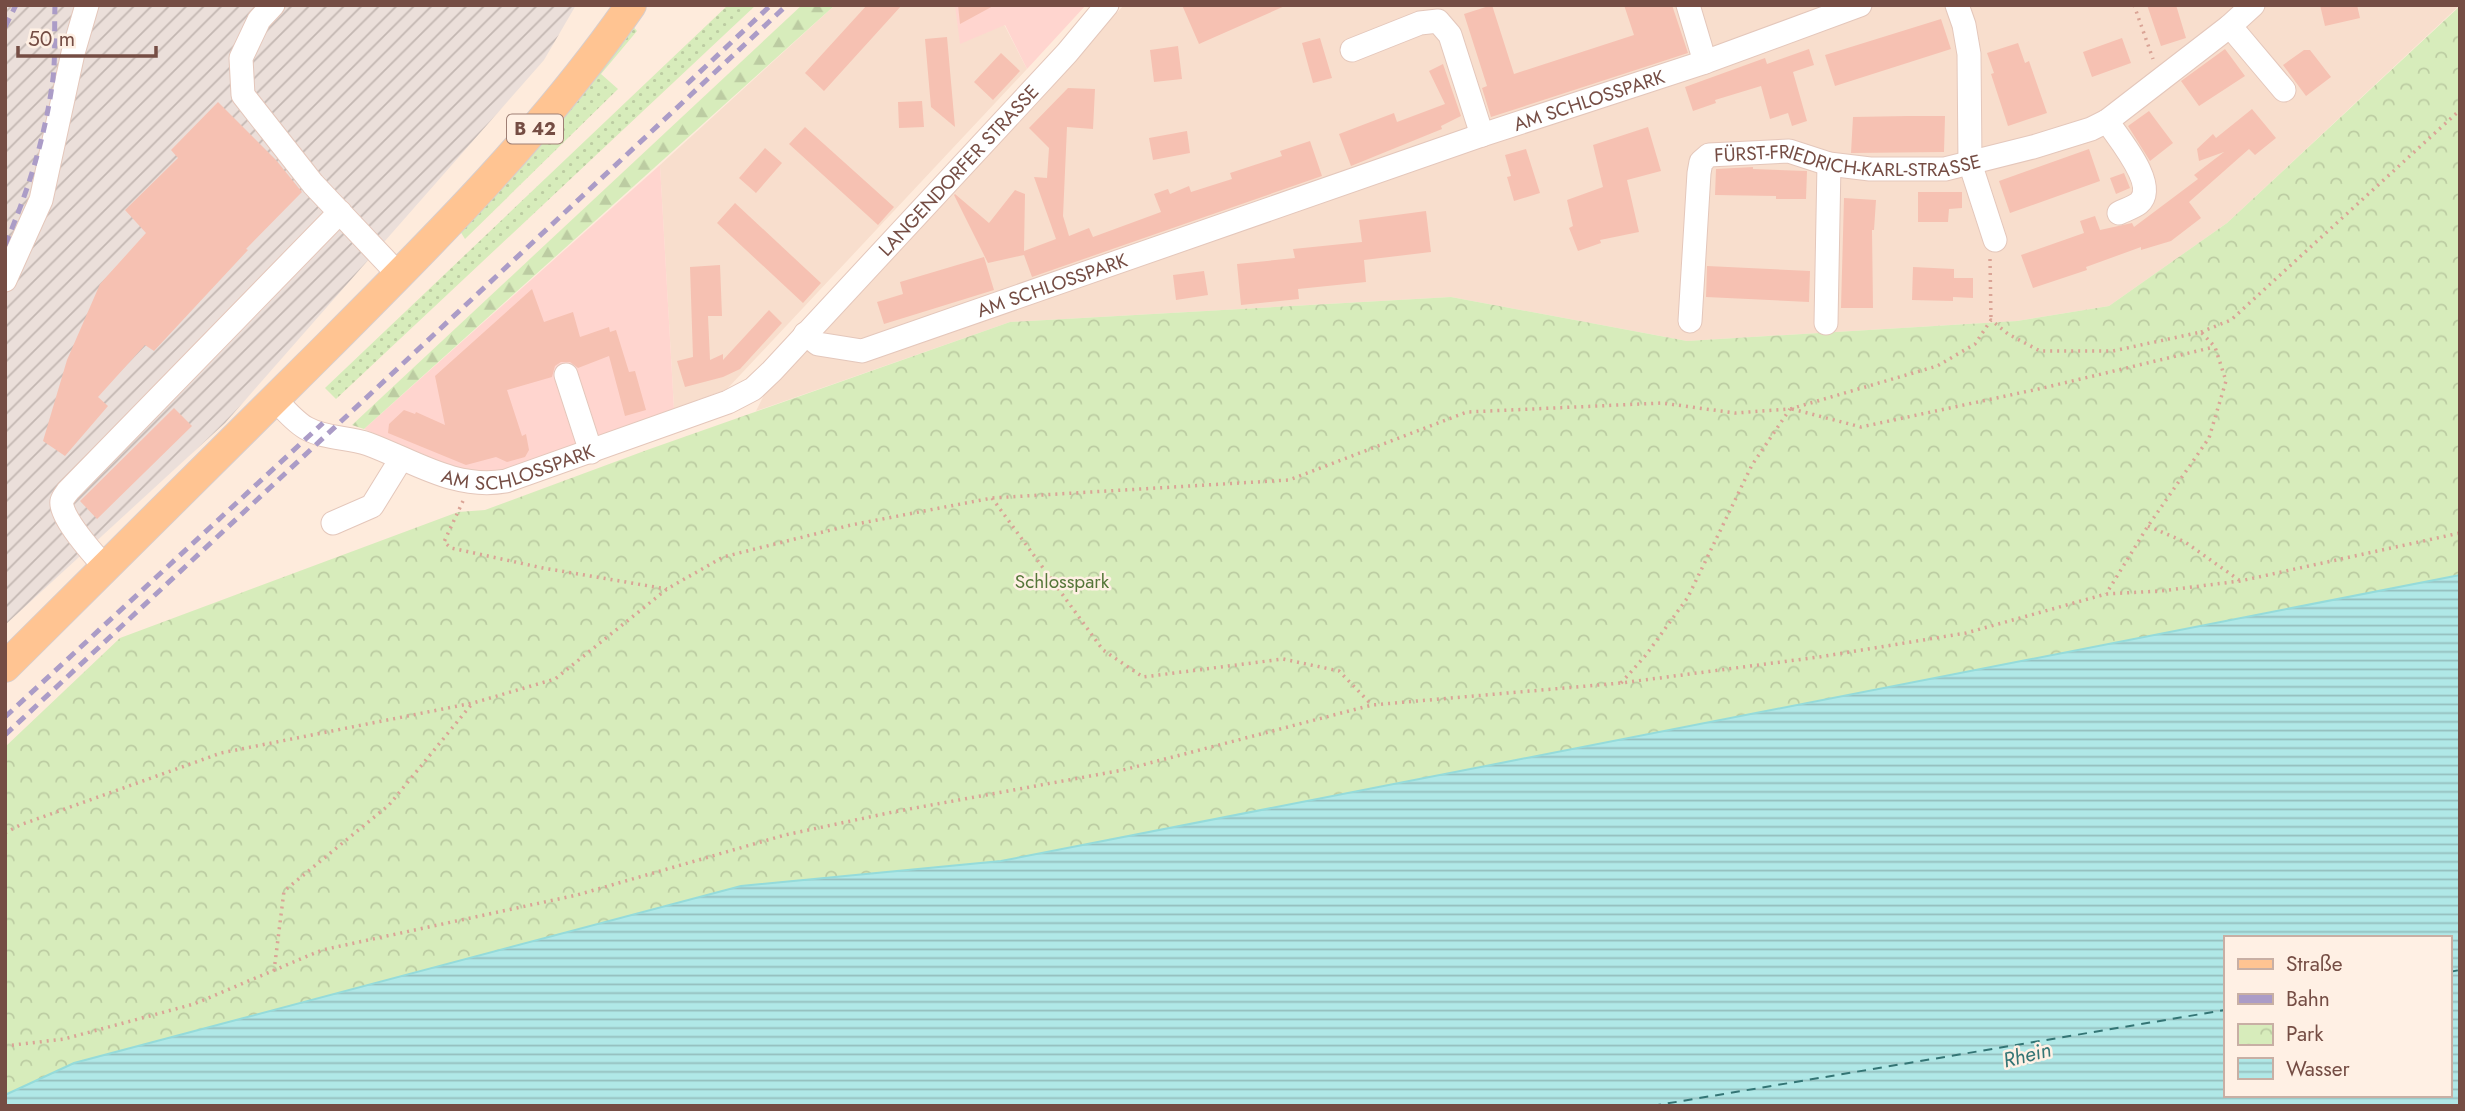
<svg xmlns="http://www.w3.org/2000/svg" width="2465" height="1111" font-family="Jost,sans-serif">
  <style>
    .residential { fill: #f8decd }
    .commercial { fill: #ffd5cf }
    .industrial { fill: url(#industrial-furrows) }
    .grass { fill: url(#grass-dots) }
    .forest { fill: url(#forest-firs) }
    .park { fill: url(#park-crowns) }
    .water { fill: url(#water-rules); stroke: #95dbda; stroke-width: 2; fill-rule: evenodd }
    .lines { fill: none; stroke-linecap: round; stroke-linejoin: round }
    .ferry { stroke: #347575; stroke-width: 2; stroke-dasharray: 9 7; stroke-linecap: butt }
    .building { fill: #f6c1b2 }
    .minor-casing { stroke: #e4c7bb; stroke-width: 25 }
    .major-casing { stroke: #d8cdcb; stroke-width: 32 }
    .path { stroke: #daa496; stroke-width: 3.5; stroke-dasharray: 2 5; stroke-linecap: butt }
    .minor { stroke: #fff; stroke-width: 23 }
    .major { stroke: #ffc492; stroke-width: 30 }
    .rail { stroke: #ab9cc7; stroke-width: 5; stroke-dasharray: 10 7; stroke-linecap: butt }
    .labels { text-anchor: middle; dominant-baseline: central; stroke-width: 5; stroke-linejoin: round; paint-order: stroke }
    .shield { fill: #fff0e4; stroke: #9e7e74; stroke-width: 2 }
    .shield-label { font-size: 18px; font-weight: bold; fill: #754d44 }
    .street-label { font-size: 19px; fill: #754d44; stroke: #fff0e4 }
    .park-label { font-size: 19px; fill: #557639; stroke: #fff0e4 }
    .water-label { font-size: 21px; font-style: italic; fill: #347575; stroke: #fff0e4 }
  </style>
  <defs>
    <pattern id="industrial-furrows" width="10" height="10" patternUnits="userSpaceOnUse" patternTransform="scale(1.75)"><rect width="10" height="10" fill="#ebdfda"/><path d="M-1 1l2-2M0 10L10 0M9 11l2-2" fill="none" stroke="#c3b7b2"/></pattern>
    <pattern id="grass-dots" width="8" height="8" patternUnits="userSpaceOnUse" patternTransform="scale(1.75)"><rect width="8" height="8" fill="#d7ecbb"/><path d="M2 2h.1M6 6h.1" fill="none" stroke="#bccca2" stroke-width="1.8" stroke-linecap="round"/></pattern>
    <pattern id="forest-firs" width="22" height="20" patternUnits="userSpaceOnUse" patternTransform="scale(1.75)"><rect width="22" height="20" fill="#d7ecbb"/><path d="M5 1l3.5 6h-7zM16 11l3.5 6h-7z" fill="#bccca2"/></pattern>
    <pattern id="park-crowns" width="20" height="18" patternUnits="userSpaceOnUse" patternTransform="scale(1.75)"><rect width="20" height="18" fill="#d7ecbb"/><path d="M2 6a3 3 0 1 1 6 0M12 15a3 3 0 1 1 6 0" fill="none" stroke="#bccca2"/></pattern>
    <pattern id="water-rules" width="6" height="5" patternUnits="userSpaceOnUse" patternTransform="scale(1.75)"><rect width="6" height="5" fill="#b0e8e7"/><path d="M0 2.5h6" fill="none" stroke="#94bebd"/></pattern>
  </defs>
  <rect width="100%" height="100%" fill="#feebdc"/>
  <path class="residential" d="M 835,5 L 994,5 L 1027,69 L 727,389 L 674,409 L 660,165 Z
    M 1124,5 L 2460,5 L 2227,223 L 2109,306 L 2017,321 L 1687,341 L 1451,297 L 1010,322 L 756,411 L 766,391 Z"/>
  <path class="commercial" d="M 955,5 L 1086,5 L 1027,69 L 1005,25 L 960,44 Z
    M 660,165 L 674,409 L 504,471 L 485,472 L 455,468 L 364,429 Z"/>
  <path class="industrial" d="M 5,5 L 576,5 L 544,60 L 225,423 L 5,625 Z"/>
  <path class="grass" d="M 728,5 L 756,5 L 336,399 L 325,388 Z
    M 630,23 L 637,31 L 601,74 L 618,89 L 465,239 L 460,231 Z"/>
  <path class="forest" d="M 802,5 L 835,5 L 364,429 L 352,425 Z"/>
  <path class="park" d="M 2460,6 L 2460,575 L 1001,861 L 741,886 L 5,1095 L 5,747 L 120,638 L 458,512 L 485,510 L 647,450 L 1010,322 L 1451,297 L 1687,341 L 2017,321 L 2109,306 L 2227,223 Z"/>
  <path class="water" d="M 2460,575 L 2460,1106 L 5,1106 L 5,1095 L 74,1063 L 741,886 L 1001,861 ZM 2225,938 L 2449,938 L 2449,1095 L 2225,1095 Z"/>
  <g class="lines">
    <path class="ferry" d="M 2449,972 L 2460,970
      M 1652,1106 L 2225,1010"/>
  </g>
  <path class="building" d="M 867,5 L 902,5 L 824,91 L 805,73 Z
    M 958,5 L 995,5 L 960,24 Z
    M 1182,5 L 1287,5 L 1199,44 Z
    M 1492,5 L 1514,74 L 1634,35 L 1624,5 L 1672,5 L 1688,53 L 1491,117 L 1482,88 L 1487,86 L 1464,14 Z
    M 2147,5 L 2176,5 L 2186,38 L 2161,46 Z
    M 2320,5 L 2357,5 L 2360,18 L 2325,26 Z
    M 1941,19 L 1951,49 L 1835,86 L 1825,55 Z
    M 947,37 L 955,127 L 931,107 L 925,39 Z
    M 1320,38 L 1332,78 L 1313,83 L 1302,43 Z
    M 2122,38 L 2131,63 L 2092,77 L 2083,52 Z
    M 2018,43 L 2025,63 L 2029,61 L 2047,113 L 2008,126 L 1991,74 L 1994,73 L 1987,53 Z
    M 1178,46 L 1182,79 L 1154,82 L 1150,50 Z
    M 1809,49 L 1814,65 L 1793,72 L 1807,121 L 1792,126 L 1788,113 L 1770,119 L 1761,86 L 1715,100 L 1716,103 L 1693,111 L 1685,87 L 1765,58 L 1767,64 Z
    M 2225,49 L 2245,76 L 2199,106 L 2181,81 Z
    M 2304,50 L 2310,50 L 2331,77 L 2306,96 L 2283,65 Z
    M 1001,53 L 1020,71 L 993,100 L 974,82 Z
    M 1443,64 L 1461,116 L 1441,126 L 1442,129 L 1351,166 L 1339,134 L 1394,113 L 1397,122 L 1445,104 L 1429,71 Z
    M 1068,88 L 1095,89 L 1093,129 L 1067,127 L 1063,216 L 1069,236 L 1089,228 L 1093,237 L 1161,212 L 1154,194 L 1168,189 L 1170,194 L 1189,186 L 1191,192 L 1232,179 L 1230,173 L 1282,156 L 1280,151 L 1310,141 L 1322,176 L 1032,277 L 1024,255 L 988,263 L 954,195 L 955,194 L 989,223 L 1015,190 L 1025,194 L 1024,251 L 1056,239 L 1034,177 L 1047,178 L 1049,148 L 1029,128 Z
    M 922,101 L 924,127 L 899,128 L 898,102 Z
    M 218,102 L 276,160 L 302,192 L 246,249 L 248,250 L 154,351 L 145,345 L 98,397 L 108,406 L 65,456 L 43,441 L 67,360 L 100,284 L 146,233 L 125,210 L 178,158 L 171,150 Z
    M 2252,109 L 2276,138 L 2255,155 L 2249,149 L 2189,202 L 2201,218 L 2171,241 L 2141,250 L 2141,247 L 2086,267 L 2087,270 L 2033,288 L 2021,255 L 2084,233 L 2080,221 L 2095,216 L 2100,230 L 2132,223 L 2134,227 L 2198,179 L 2194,175 L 2224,152 L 2199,161 L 2197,149 L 2213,134 L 2216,138 Z
    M 2149,111 L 2173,143 L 2150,161 L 2128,126 Z
    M 1908,116 L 1945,116 L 1944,152 L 1851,153 L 1853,117 Z
    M 805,127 L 894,207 L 878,225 L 789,144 Z
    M 1648,127 L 1661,171 L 1627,180 L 1639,232 L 1600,240 L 1601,243 L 1578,251 L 1569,228 L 1573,226 L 1567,200 L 1603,187 L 1593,145 Z
    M 1187,131 L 1190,153 L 1153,160 L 1149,138 Z
    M 765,148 L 782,163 L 756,193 L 739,178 Z
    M 1526,149 L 1540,193 L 1514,201 L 1507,177 L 1511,176 L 1505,155 Z
    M 2089,149 L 2100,181 L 2010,213 L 1999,181 Z
    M 1753,167 L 1753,169 L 1807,171 L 1806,199 L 1776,199 L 1776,196 L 1715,195 L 1716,169 Z
    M 2124,173 L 2130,188 L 2116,194 L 2110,178 Z
    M 1918,192 L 1962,192 L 1962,208 L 1949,209 L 1948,222 L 1918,222 Z
    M 1844,198 L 1876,200 L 1874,230 L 1872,230 L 1873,308 L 1841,308 Z
    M 735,203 L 821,283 L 803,303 L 717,223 Z
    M 1426,211 L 1431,252 L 1364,260 L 1366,282 L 1298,289 L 1299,299 L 1241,305 L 1237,264 L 1295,258 L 1293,249 L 1362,242 L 1359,220 Z
    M 984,257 L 994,290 L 884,324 L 877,302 L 903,294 L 900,282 Z
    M 720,265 L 722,316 L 708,316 L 710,360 L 723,354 L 723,360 L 769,310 L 782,323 L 740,369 L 723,377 L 685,387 L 677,361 L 693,357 L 690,267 Z
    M 1707,266 L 1810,271 L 1809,302 L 1706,297 Z
    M 1913,267 L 1954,269 L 1954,278 L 1973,278 L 1973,298 L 1953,297 L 1953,301 L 1912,300 Z
    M 1204,271 L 1208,295 L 1176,300 L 1173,275 Z
    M 532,289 L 544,322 L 573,312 L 580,337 L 609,327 L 610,332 L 616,330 L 629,372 L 635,371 L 646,410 L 625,416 L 609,356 L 578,368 L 570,362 L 561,362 L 555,366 L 552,377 L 507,390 L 522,436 L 526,434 L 529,450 L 525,457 L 507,462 L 496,457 L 466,465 L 388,433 L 389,424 L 404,410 L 415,414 L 416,412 L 445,425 L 435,376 Z
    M 174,408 L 192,426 L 97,519 L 80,501 Z"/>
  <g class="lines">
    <g class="minor-casing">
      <g id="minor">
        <path d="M 273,5 L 259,20 L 241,58 L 243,95 L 313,184 L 399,275"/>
        <path d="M 1688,5 L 1705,62"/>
        <path d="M 1957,5 L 1964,25 L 1969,54 L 1970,163 L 1995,240"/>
        <path d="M 2230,26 L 2284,90"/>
        <path d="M 1352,50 L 1420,23 L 1438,21 L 1450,35 L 1482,135"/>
        <path d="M 2107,121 C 2118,138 2159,185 2139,203 C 2134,207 2125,210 2119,213"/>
        <path d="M 5,280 L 41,200 L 73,53 L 87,5"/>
        <path id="s1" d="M 1690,321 L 1699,173 L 1701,162 L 1709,155 L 1789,151 L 1829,164 L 1870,169 L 1945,169 L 2033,147 L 2091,129 L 2107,121 L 2230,26 L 2253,5"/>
        <path d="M 1826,323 L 1829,164"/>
        <path id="s2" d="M 805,334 L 818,344 L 862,351 L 1482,135 L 1705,62 L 1860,5"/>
        <path d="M 566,375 L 591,452"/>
        <path id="s3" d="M 275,399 C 284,409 294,421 306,428 C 325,439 348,437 368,444 C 414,461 455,490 506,481 L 728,402 L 753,389 L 772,371 L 1067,53 L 1107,5"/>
        <path d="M 333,523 L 372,506 L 401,459"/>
        <path d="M 105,567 C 95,556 58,515 62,501 C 63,497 66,494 68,491 L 340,212"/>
      </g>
    </g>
    <g class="major-casing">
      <path id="major" d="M 5,667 C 111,562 216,457 321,353 C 431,243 542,133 631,5"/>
    </g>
    <path class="path" d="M 2134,5 L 2153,59
      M 1990,259 L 1991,320
      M 2201,332 L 2231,320 L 2460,110
      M 1792,409 L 1861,427 L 2043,388 L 2214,347
      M 992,498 L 1103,650 L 1143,677 L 1283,659 L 1339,671 L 1371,704
      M 463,501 L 444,542 L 451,548 L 543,568 L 667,589
      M 2148,526 L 2185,542 L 2239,580
      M 1621,683 L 1646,655 L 1688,597 L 1752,465 L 1790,409
      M 5,833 L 20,825 L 221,753 L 473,703 L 555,679 L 667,589 L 723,557 L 851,525 L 992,498 L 1289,480 L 1467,412 L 1662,403 L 1735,413 L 1790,409 L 1937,366 L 1975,344 L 1991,320 L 2008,334 L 2040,351 L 2113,351 L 2201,332 L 2215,347 L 2226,381 L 2209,438 L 2148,526 L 2106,594
      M 274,971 L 284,891 L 389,805 L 471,705
      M 5,1046 L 64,1039 L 194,1004 L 322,950 L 577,895 L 785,835 L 893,812 L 1123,770 L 1372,705 L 1621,683 L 1819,657 L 1966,633 L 2106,594 L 2161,591 L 2240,581 L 2460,533"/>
    <use href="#minor" class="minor"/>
    <use href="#major" class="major"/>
    <path class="rail" d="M 5,27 L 16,5
      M 687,84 L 771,5
      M 5,245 C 27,194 44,141 52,86 C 56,60 54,32 55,5
      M 5,717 L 323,423
      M 5,735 L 787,5"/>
  </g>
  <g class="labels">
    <rect class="shield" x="507" y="114.5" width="56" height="29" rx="5"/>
    <g class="shield-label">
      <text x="535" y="129">B 42</text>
    </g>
    <g class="street-label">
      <text stroke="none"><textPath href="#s2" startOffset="830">AM SCHLOSSPARK</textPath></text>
      <text stroke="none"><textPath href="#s1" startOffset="310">FÜRST-FRIEDRICH-KARL-STRASSE</textPath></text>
      <text stroke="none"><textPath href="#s3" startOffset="816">LANGENDORFER STRASSE</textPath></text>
      <text stroke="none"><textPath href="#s2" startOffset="262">AM SCHLOSSPARK</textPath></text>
      <text stroke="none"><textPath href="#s3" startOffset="266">AM SCHLOSSPARK</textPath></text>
    </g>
    <g class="park-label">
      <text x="1062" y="581">Schlosspark</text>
    </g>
    <g class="water-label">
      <text transform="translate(2027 1055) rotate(-14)">Rhein</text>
    </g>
  </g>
  <rect width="2465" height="1111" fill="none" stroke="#754d44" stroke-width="14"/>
  <rect x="2224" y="936" width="228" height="161" fill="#fff0e4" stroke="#c8afa4" stroke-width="2"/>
  <rect x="2238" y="959" width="35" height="10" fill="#ffc492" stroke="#c8afa4" stroke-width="2"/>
  <text x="2286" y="971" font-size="21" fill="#754d44">Straße</text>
  <rect x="2238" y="994" width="35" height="10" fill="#ab9cc7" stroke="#c8afa4" stroke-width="2"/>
  <text x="2286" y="1006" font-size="21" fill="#754d44">Bahn</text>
  <rect x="2238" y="1024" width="35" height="21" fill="url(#park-crowns)" stroke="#c8afa4" stroke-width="2"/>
  <text x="2286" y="1041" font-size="21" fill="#754d44">Park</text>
  <rect x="2238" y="1058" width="35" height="21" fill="url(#water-rules)" stroke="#c8afa4" stroke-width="2"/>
  <text x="2286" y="1076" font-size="21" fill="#754d44">Wasser</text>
  <path d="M18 46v10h138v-10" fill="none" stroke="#754d44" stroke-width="3.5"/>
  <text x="28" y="46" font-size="21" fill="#754d44" stroke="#fff0e4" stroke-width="5" paint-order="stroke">50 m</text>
</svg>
